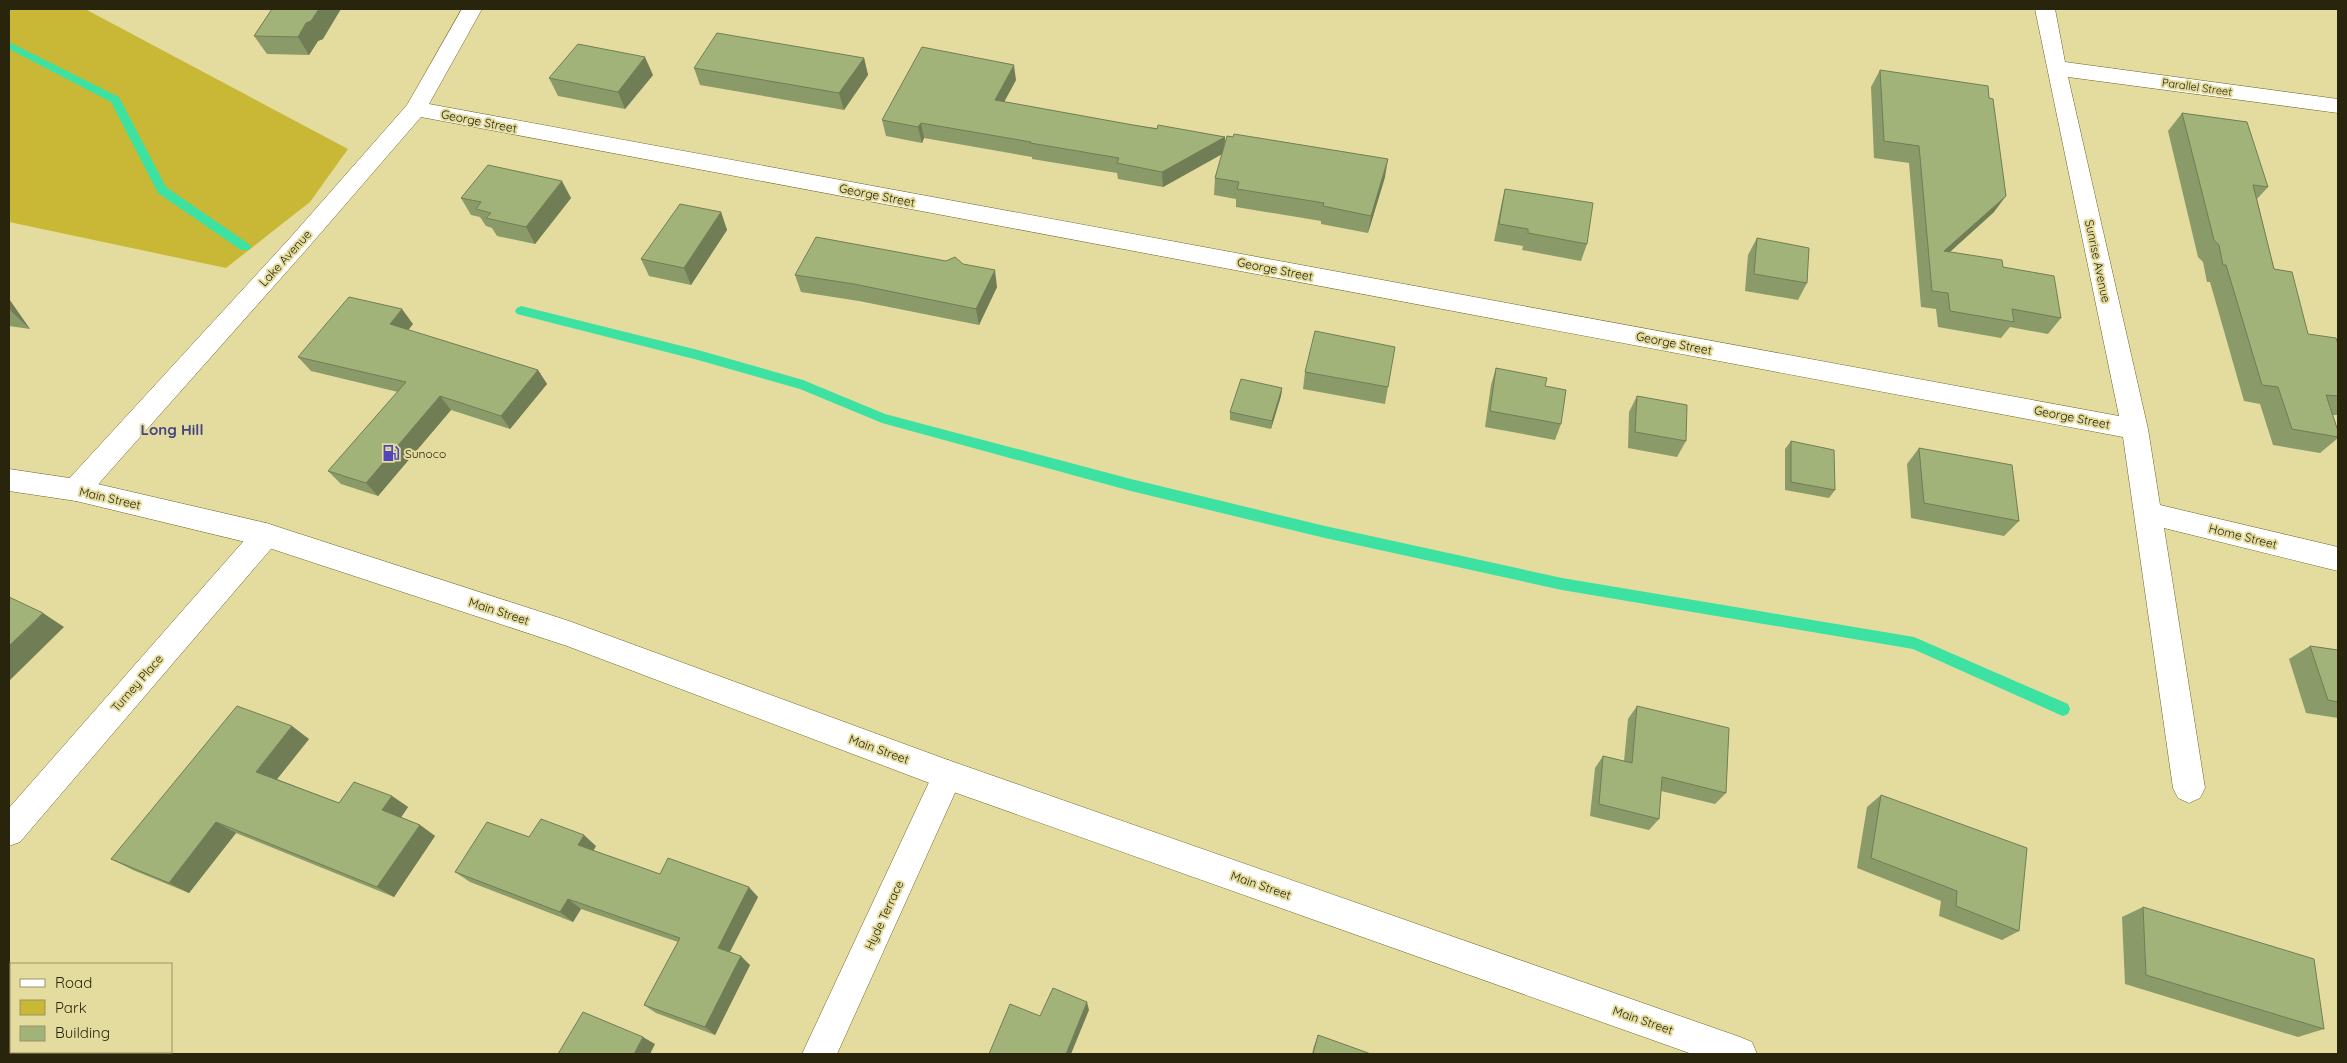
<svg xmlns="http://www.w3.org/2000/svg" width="2347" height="1063" font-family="Quicksand,sans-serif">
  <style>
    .green { fill: #c9b836 }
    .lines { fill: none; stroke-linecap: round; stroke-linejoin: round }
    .stream { fill: #3de1a1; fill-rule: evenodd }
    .minor-casing { stroke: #6d652b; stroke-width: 1 }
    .major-casing { stroke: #6d652b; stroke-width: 1 }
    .minor { fill: #fff; fill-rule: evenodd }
    .major { fill: #fff; fill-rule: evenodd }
    .wall { fill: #8b9a69 }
    .shaded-wall { fill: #717d55 }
    .building { fill: #a2b37a; stroke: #717d55 }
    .labels { text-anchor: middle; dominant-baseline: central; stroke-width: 4; stroke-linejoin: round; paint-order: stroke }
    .far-street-label { font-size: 11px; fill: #28250c; stroke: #e4dc9f }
    .street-label { font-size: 12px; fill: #28250c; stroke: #e4dc9f }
    .poi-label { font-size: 12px; fill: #28250c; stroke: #e4dc9f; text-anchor: start }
    .quarter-label { font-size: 15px; font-weight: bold; fill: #454481; stroke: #e4dc9f }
  </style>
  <rect width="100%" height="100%" fill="#e4dc9f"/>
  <path class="green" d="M 9,9 L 85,9 L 348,149 L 310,202 L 226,268 L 9,222 Z"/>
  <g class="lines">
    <path class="stream" d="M 9,42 L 119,97 L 166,187 L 249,244 L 251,247 L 249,250 L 241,250 L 158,193 L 111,102 L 9,49 Z
      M 521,306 L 698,350 L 803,380 L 885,414 L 1131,479 L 1325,526 L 1562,578 L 1914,637 L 2068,704 L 2070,709 L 2068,714 L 2063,716 L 2058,714 L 1913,649 L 1562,590 L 1325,538 L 1131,491 L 882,423 L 800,389 L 698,360 L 517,314 L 515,311 L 517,308 Z"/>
    <g class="minor-casing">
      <path id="minor" d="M 462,9 L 482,9 L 429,104 L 2119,416 L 2035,9 L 2055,9 L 2065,62 L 2338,99 L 2338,113 L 2068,77 L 2148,429 L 2160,505 L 2338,547 L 2338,571 L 2164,528 L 2205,788 L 2200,798 L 2189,803 L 2178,798 L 2173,788 L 2123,437 L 421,117 L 306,250 L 86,498 L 76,501 L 66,498 L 63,490 L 66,482 L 290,238 L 407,105 Z
        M 266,523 L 276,527 L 280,535 L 276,543 L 20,842 L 9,846 L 9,808 L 256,527 Z
        M 948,760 L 959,765 L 963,775 L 837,1054 L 802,1054 L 937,765 Z"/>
    </g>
    <g class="major-casing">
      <path id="major" d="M 9,469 L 76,479 L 266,523 L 569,621 L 948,760 L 1740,1037 L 1752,1042 L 1757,1054 L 1692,1054 L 948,790 L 567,646 L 266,547 L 76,501 L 9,491 Z"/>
    </g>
    <use href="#minor" class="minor"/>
    <use href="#major" class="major"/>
  </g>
  <path class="wall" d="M 272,9 L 323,39 L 318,41 L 309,55 L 267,54 L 254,36 Z
    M 864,58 L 868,75 L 844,110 L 700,85 L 694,68 Z
    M 1880,70 L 1994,212 L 1950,252 L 2003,267 L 2061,318 L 2048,334 L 2010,327 L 2001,338 L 1938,327 L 1936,309 L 1921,307 L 1909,163 L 1874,158 L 1871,87 Z
    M 653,75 L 625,109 L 558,96 L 549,78 Z
    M 1016,80 L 1004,102 L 1133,125 L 1225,137 L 1225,145 L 1385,177 L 1368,233 L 1321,224 L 1321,221 L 1236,207 L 1236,199 L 1214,195 L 1215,178 L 1222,154 L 1163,187 L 1118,179 L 1117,173 L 1032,159 L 1032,157 L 924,138 L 922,143 L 886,136 L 882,120 Z
    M 2182,113 L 2268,187 L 2257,199 L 2274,269 L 2308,334 L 2338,344 L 2338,415 L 2333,415 L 2338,431 L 2338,438 L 2320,453 L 2273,445 L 2260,404 L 2244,401 L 2210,282 L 2207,282 L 2203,262 L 2198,257 L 2168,131 Z
    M 1505,189 L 1587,244 L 1581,261 L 1522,250 L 1523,246 L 1494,241 L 1501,206 Z
    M 461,198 L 571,198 L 535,244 L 497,236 L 492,228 L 486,226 L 480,217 L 471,215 Z
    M 721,212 L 727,230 L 691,285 L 649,276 L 641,259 Z
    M 1757,238 L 1807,283 L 1798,300 L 1745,291 L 1748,255 Z
    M 795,275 L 997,287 L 979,325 L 859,301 L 801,292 Z
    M 9,299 L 30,329 L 9,326 Z
    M 413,324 L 408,330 L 538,370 L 547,384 L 510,429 L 451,410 L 378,496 L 341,484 L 328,471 L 398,392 L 311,371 L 298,357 Z
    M 1496,368 L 1545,386 L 1561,424 L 1555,440 L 1485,427 L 1491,385 Z
    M 1305,372 L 1388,387 L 1385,404 L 1303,389 Z
    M 1282,388 L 1281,396 L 1271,429 L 1230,420 L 1230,412 Z
    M 1637,396 L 1686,441 L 1677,457 L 1628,448 L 1629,412 Z
    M 1791,441 L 1835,490 L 1829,498 L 1785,490 L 1785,449 Z
    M 1919,448 L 2019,521 L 2004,536 L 1911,518 L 1907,464 Z
    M 2310,646 L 2338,650 L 2338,718 L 2306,713 L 2289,659 Z
    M 1637,706 L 1726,793 L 1715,804 L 1661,791 L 1659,819 L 1649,830 L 1590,816 L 1595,768 L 1603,756 L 1624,761 L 1628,719 Z
    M 309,739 L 277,779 L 339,803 L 392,796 L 408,807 L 401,817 L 420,825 L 435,836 L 394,897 L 236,833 L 189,893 L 133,870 L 111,859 Z
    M 1881,795 L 2019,931 L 2002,940 L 1939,916 L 1941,901 L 1857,868 L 1867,807 Z
    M 529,837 L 596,846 L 593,851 L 660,874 L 758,897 L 730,952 L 750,965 L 715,1035 L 656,1013 L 644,1005 L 678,942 L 581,909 L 573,922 L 470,882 L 455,872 Z
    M 2143,907 L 2324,1029 L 2298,1037 L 2125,984 L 2122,917 Z
    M 1318,1035 L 1371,1054 L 1312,1054 L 1314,1046 Z"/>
  <path class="shaded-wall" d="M 319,9 L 341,9 L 323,39 L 318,41 L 309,55 L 298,37 L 306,23 Z
    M 645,57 L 653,75 L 625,109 L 618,92 Z
    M 864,58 L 868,75 L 844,110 L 839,93 Z
    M 1014,65 L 1016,80 L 997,115 L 995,100 Z
    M 921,123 L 924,138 L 922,143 L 918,127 Z
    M 1225,137 L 1224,153 L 1163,187 L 1162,172 Z
    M 1388,159 L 1385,177 L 1368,233 L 1371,216 Z
    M 562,181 L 571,198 L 535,244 L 526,227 Z
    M 2006,196 L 1994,212 L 1933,267 L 1944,251 Z
    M 721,212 L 727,230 L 691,285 L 684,268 Z
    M 995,270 L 997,287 L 979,325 L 976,309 Z
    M 9,299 L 30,329 L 12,312 L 9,307 Z
    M 402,309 L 413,324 L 401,339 L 390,324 Z
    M 538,370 L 547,384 L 510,429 L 501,416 Z
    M 1282,388 L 1281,396 L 1271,429 L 1272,421 Z
    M 440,396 L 451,410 L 378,496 L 366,483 Z
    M 43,613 L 64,627 L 9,681 L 9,646 Z
    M 292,726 L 309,739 L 274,783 L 256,772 Z
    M 392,796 L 408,807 L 398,822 L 382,810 Z
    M 216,822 L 236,833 L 189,893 L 169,883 Z
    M 420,825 L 435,836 L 394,897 L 377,887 Z
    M 584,835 L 596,846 L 590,856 L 578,845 Z
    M 749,887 L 758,897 L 727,957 L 718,948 Z
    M 568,899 L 581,909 L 573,922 L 560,912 Z
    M 741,956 L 750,965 L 715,1035 L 705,1027 Z
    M 1087,1002 L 1089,1010 L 1071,1054 L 1066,1054 Z
    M 643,1037 L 655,1044 L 650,1054 L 634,1054 Z"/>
  <path class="building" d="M 272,9 L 319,9 L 311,21 L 306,23 L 298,37 L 254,36 Z
    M 717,33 L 864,58 L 839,93 L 694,68 Z
    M 578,44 L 645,57 L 618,92 L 549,78 Z
    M 922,47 L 1014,65 L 995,100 L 1133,125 L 1157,129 L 1158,125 L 1225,137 L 1162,172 L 1117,163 L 1119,158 L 1030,143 L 1031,142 L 921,123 L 918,127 L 882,120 Z
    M 1880,70 L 1988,86 L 1989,98 L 1993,99 L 2006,196 L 1944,251 L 2002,260 L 2003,267 L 2054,276 L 2061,318 L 2012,309 L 2014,322 L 1950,311 L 1948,293 L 1932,291 L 1919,146 L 1884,141 Z
    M 2182,113 L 2247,122 L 2268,187 L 2253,185 L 2274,269 L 2292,272 L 2308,334 L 2336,338 L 2338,344 L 2338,396 L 2326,395 L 2338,431 L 2338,437 L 2292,429 L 2278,387 L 2262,385 L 2226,265 L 2223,265 L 2219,245 L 2214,240 Z
    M 1234,134 L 1388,159 L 1371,216 L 1323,206 L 1324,203 L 1237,189 L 1239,182 L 1215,178 L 1227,136 L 1233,137 Z
    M 488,165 L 562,181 L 526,227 L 486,218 L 491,213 L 476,209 L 481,202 L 461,198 Z
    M 1505,189 L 1593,203 L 1587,244 L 1528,233 L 1528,229 L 1499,224 Z
    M 680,204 L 721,212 L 684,268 L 641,259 Z
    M 816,237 L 946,261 L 955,257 L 963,264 L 995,270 L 976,309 L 854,284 L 795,275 Z
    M 1757,238 L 1809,248 L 1807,283 L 1754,274 Z
    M 349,297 L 402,309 L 390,324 L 538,370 L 501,416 L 440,396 L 366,483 L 328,471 L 406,382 L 298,357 Z
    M 1315,331 L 1395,347 L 1388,387 L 1305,372 Z
    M 1496,368 L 1547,378 L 1545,386 L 1566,390 L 1561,424 L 1490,411 Z
    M 1241,379 L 1282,388 L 1272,421 L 1230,412 Z
    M 1637,396 L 1687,405 L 1686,441 L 1635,432 Z
    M 1791,441 L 1834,450 L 1835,490 L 1791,482 Z
    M 1919,448 L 2012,465 L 2019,521 L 1924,503 Z
    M 9,597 L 43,613 L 9,646 Z
    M 2310,646 L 2338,650 L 2338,702 L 2328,700 Z
    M 237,706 L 292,726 L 256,772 L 339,803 L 354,782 L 392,796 L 382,810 L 420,825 L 377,887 L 216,822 L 169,883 L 111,859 Z
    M 1637,706 L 1729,728 L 1726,793 L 1662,777 L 1659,819 L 1599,804 L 1603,756 L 1632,763 Z
    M 1881,795 L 2027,848 L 2019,931 L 1956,906 L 1957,891 L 1871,858 Z
    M 541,819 L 584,835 L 578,845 L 660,874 L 668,858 L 749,887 L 718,948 L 741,956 L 705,1027 L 644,1005 L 680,938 L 568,899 L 560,912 L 455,872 L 487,822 L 529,837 Z
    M 2143,907 L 2314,959 L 2324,1029 L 2146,975 Z
    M 1053,988 L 1087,1002 L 1066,1054 L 989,1054 L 1010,1004 L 1040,1016 Z
    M 583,1012 L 643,1037 L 634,1054 L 558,1054 Z
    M 1318,1035 L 1371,1054 L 1313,1054 Z
    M 115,1052 L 118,1052 L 124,1054 L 113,1054 Z"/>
  <defs>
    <g id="fuel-bare" transform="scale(1.35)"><path d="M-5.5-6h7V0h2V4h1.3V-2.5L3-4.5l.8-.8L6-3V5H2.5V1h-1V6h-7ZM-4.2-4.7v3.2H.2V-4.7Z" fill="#5144bc" stroke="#e4dc9f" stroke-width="2.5" paint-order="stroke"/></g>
  </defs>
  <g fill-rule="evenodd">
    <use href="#fuel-bare" x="391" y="453"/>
  </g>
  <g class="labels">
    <g class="far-street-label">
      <text transform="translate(2197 87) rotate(8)">Parallel Street</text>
    </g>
    <g class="street-label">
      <text transform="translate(479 121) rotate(11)">George Street</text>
      <text transform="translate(877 195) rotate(11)">George Street</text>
      <text transform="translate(285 258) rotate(-48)">Lake Avenue</text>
      <text transform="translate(2098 261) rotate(78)">Sunrise Avenue</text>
      <text transform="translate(1275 269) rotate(11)">George Street</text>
      <text transform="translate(1674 343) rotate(11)">George Street</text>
      <text transform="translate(2072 417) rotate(11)">George Street</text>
      <text transform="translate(110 498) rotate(13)">Main Street</text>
      <text transform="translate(2243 536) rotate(14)">Home Street</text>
      <text transform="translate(499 611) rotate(18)">Main Street</text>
      <text transform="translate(137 683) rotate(-49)">Turney Place</text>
      <text transform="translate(879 749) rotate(20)">Main Street</text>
      <text transform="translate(1261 885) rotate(19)">Main Street</text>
      <text transform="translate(884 915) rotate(-65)">Hyde Terrace</text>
      <text transform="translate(1643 1020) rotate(19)">Main Street</text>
    </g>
    <g class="poi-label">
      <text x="405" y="453">Sunoco</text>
    </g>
    <g class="quarter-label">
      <text x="172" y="429">Long Hill</text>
    </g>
  </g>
  <rect width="2347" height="1063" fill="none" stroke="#28250c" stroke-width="20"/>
  <rect x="10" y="963" width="162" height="90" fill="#e4dc9f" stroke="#999364"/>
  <rect x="20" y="979" width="25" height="8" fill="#ffffff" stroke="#999364"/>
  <text x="55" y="988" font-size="15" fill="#28250c">Road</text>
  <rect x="20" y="1000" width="25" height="15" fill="#c9b836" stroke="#999364"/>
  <text x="55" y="1013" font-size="15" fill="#28250c">Park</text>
  <rect x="20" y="1026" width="25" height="15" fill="#a2b37a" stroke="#999364"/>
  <text x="55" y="1038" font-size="15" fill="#28250c">Building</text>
</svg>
